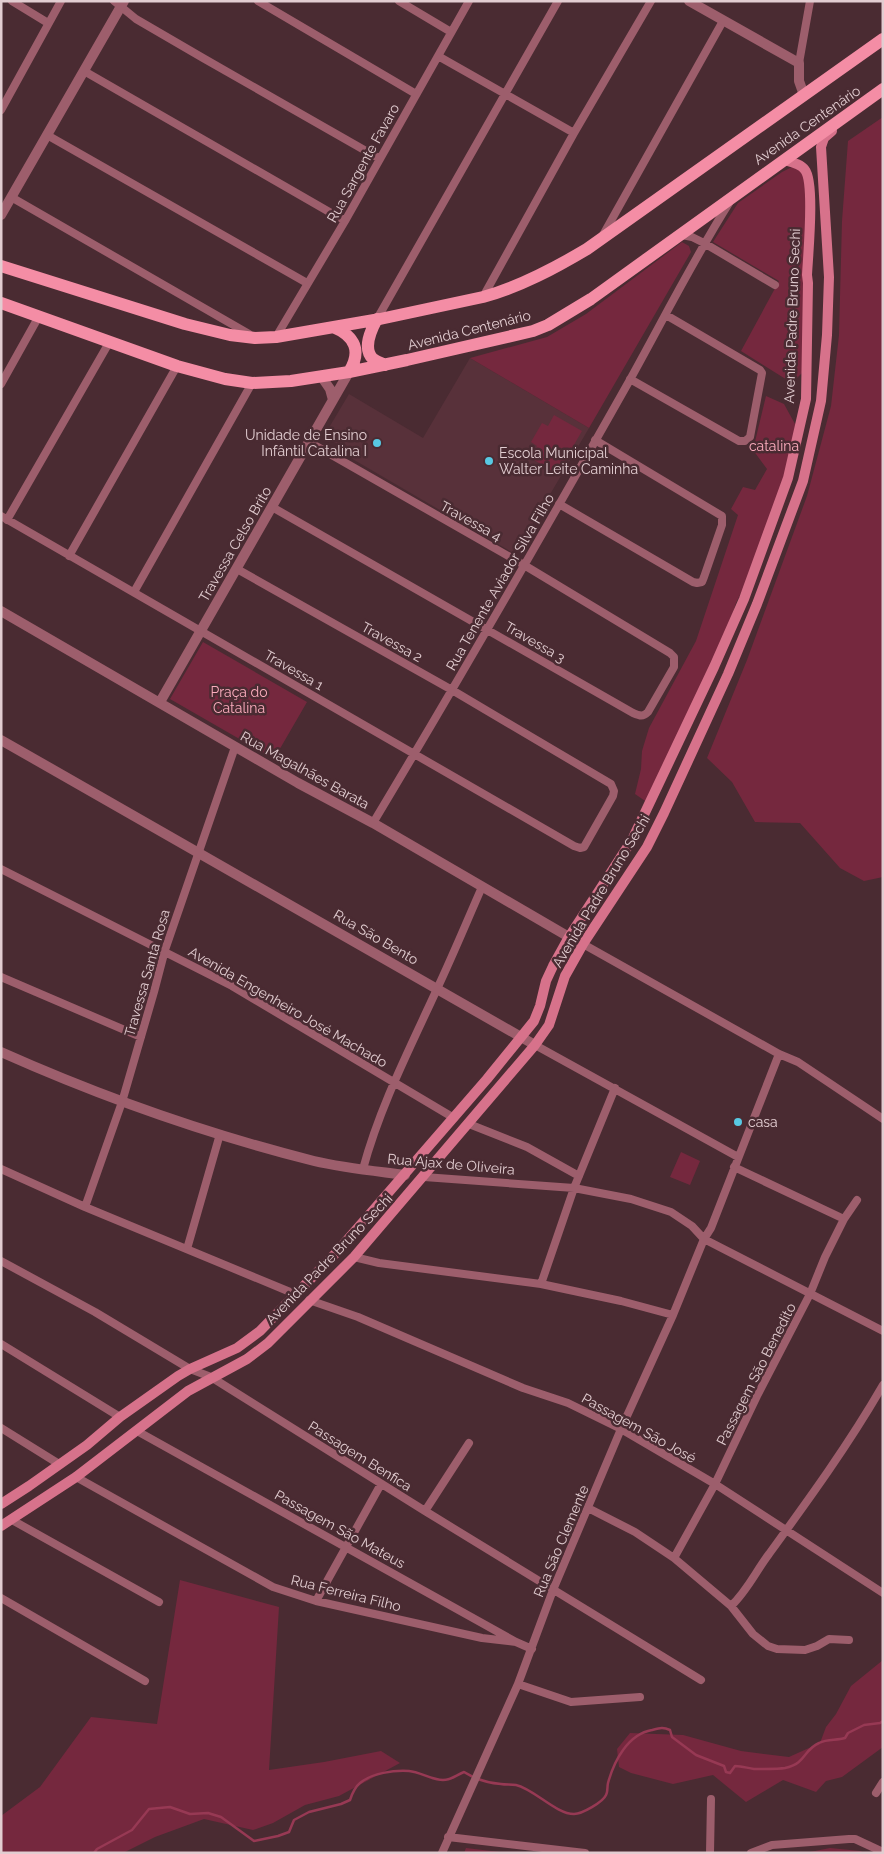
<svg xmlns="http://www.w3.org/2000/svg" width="884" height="1854" font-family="Raleway,sans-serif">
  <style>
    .built { fill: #58313a }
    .green { fill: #75283e }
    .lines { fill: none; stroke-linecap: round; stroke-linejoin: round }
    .stream { stroke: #973954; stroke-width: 2.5 }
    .minor { stroke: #9d5e6c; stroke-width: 8 }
    .tertiary { stroke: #9d5e6c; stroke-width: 10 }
    .secondary { stroke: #d7728b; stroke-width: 10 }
    .primary { stroke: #f48da5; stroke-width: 12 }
    .poi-dot { fill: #58c9e3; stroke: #4a2b32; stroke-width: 2 }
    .labels { text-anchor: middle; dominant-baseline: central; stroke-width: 5; stroke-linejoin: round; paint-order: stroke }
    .street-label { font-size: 14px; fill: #e2cdd1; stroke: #4a2b32 }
    .poi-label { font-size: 14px; fill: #e2cdd1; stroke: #4a2b32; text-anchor: start }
    .park-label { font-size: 14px; fill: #fbacbd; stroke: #4a2b32 }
  </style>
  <rect width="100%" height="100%" fill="#4a2b32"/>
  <path class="built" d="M 470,358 L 589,428 L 515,554 L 344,454 L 342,447 L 324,436 L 349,394 L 423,438 Z"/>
  <path class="green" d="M 883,117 L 883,877 L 864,881 L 840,868 L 800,823 L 755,822 L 732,782 L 707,758 L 747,660 L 807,496 L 831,406 L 839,335 L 842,221 L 848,141 Z
    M 792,167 L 799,168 L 808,178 L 804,371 L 792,383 L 741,351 L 779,281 L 713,242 L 738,203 L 782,172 Z
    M 682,242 L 689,246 L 691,252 L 589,428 L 470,358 L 547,337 L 586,314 Z
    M 766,396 L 784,404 L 795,424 L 794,451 L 759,556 L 736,603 L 721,648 L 651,805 L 635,794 L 641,769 L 642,751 L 649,728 L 696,641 L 738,515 L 731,509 L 743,487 L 755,490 L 767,469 L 753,450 Z
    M 554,415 L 582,431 L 557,474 L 531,458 L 537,446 L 531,442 L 542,423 L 548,426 Z
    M 203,642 L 307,702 L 274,759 L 170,699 Z
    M 681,1152 L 700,1161 L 690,1185 L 670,1177 Z
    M 180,1580 L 279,1607 L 269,1770 L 324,1762 L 381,1751 L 400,1763 L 339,1796 L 305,1805 L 273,1823 L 253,1830 L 204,1819 L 155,1837 L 123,1853 L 1,1853 L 1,1816 L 40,1787 L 91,1717 L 157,1724 Z
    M 883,1660 L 883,1747 L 842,1777 L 826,1781 L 816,1792 L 783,1780 L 746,1802 L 713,1775 L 673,1784 L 631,1773 L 619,1767 L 617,1749 L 630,1733 L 683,1735 L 741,1751 L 789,1757 L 820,1743 L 826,1727 L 836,1714 L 851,1686 Z
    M 466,1848 L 508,1853 L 464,1853 Z
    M 830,1848 L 860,1851 L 865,1853 L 805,1853 Z"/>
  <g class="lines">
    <path class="stream" d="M 94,1853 L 97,1849 L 132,1830 L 149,1809 L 170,1807 L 190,1814 L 208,1813 L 221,1817 L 254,1841 L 278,1836 L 289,1832 L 294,1820 L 309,1812 L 341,1804 L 350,1800 C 352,1794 355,1787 360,1783 C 372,1773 394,1770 409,1771 C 420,1772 432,1780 443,1780 C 452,1780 456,1775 464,1772 C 475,1779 487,1783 501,1784 C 506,1785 511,1784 516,1785 C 534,1789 556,1814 574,1814 C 582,1814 603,1802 606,1795 C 608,1792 607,1787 608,1783 C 614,1761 628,1734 652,1730 C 660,1728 663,1727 670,1730 L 672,1737 L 696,1755 L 724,1766 L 726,1772 L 730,1773 L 735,1766 C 742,1766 747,1768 754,1769 C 760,1769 780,1769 785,1768 C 807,1763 803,1750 819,1743 C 828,1738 836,1741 845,1738 L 848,1733 L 864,1725 L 880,1723 L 883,1721"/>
    <path class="minor" d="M 12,1 L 48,23
      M 114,1 L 136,19 L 203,58 L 380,159
      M 258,1 L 416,94
      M 399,1 L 451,32
      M 438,56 L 574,133
      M 799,63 L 810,1
      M 84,71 L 345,221
      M 1,110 L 61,1
      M 47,135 L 307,283
      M 11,197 L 249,334
      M 603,235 L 723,21
      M 682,235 L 692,237 L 704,243 L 775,285
      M 483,297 L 574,133 L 651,1
      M 377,319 L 558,1
      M 276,337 L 345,221 L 469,1
      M 630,379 L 739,441 L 745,441 L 750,437 L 762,373 L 760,370 L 666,315
      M 1,384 L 39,316
      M 559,504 L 693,582 L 697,583 L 702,582 L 704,577 L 722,525 L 722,516 L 595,440
      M 272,507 L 633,713 C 640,716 643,717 648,712 L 674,667 L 674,657 L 670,653 L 524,565 L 309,442
      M 1,516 L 574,846 L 580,848 L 584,847 L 613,796 L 614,791 L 611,784 L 452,690 L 237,569
      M 7,520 L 110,341
      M 69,556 L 177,366
      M 134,592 L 252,383
      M 373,823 C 460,678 544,532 627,385 C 661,324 692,262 729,203
      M 1,869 L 232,986 L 454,1118
      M 583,944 L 779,1054 L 798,1062 L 883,1119
      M 1,977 L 141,1037
      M 535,1045 L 738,1157
      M 469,1124 L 527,1147 L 579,1176
      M 734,1167 L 844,1219
      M 1,1169 L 85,1207 L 295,1294
      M 363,1169 C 380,1106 410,1048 437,989 C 453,955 467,921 482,887
      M 424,1177 L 574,1188 L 631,1199 L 671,1212 L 692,1226 L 704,1239 L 883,1331
      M 85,1207 L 122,1102 L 154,992 L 165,950 L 235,747
      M 187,1249 L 220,1134
      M 354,1257 L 379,1263 L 541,1284 L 621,1301 L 673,1315
      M 1,1261 L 95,1312 L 190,1369 L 211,1377 L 425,1511 L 701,1680
      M 541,1284 L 574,1188 L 615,1088
      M 309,1300 L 358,1317 L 523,1388 L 568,1403 L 621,1429 L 715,1484 L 883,1593
      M 1,1344 L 120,1417
      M 1,1428 L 59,1464
      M 137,1431 L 516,1642 L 532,1649
      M 76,1477 L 273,1587 L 316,1601 L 482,1638 L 516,1642
      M 588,1508 L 635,1532 L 674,1558 L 731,1606 L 753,1634 L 768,1646 L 777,1649 L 805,1650 L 817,1646 L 829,1639 L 849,1640
      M 425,1511 L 469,1443
      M 12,1520 L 159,1602
      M 674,1558 L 715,1484 L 757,1396 L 810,1294 L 825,1257 L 844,1219 L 857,1200
      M 1,1598 L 145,1681
      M 316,1601 L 381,1484
      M 731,1606 C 747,1591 756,1571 769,1554 C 809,1499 849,1444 883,1385
      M 518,1684 L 571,1702 L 640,1697
      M 876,1793 L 883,1782
      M 448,1837 L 585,1853
      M 442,1853 L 518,1684 L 553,1590 L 621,1429 L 673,1315 L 704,1239 L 711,1228 L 779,1054
      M 710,1853 L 711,1799
      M 751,1853 L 772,1845 L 849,1839 L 855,1839 L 883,1852"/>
    <path class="tertiary" d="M 689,1 L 799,63 L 799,81 L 804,95
      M 1,215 L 124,1
      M 321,376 L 330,389 L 333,400
      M 1,611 L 298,783 L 373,823 L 569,937
      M 160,702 L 349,372
      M 1,740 L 535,1045
      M 1,1052 C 102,1097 207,1134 314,1161 C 344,1168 375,1171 405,1175"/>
    <path class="secondary" d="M 1,1504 L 29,1486 L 87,1445 L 120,1417 L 178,1376 L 190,1369 L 237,1348 L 260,1331 L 335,1254 L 376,1207 L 487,1079 L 534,1021 L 540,1006 L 546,981 L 553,966 L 569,937 L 632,840 L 714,667 L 744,599 L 788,478 L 806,399 L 808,283 L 807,275 C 808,255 815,183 805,170 C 801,164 791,162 784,160
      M 1,1526 L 76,1477 L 188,1391 L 247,1359 L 268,1343 L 354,1257 L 535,1045 L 549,1025 L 565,976 L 583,944 L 647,847 L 664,813 L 728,674 L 757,604 L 803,481 L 821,401 L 827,335 L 829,277 L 821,147 L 824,138 L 832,131"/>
    <path class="primary" d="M 1,266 L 185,324 L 230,335 L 255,338 L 276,337 L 380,319 L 483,297 C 520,287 555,268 587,249 L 883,39
      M 1,303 L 177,366 L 225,379 L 252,383 L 291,381 L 349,372 L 407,360 L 533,331 L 548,325 L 591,299 L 883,89
      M 377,319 C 371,330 362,348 373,359 C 376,361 381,363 385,365
      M 333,327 C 355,336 362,351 349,372"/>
  </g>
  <g class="poi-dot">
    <circle cx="377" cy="443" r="5"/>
    <circle cx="489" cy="461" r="5"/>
    <circle cx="738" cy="1122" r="5"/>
  </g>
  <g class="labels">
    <g class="street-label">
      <text transform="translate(807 125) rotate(-35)">Avenida Centenário</text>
      <text transform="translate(363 163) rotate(-61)">Rua Sargente Favaro</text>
      <text transform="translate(792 316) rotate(-88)">Avenida Padre Bruno Sechi</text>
      <text transform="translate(469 330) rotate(-14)">Avenida Centenário</text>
      <text transform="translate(471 521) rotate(29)">Travessa 4</text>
      <text transform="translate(235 544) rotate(-60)">Travessa Celso Brito</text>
      <text transform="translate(500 582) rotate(-60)">Rua Tenente Aviador Silva Filho</text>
      <text transform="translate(392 642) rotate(29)">Travessa 2</text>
      <text transform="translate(535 642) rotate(30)">Travessa 3</text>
      <text transform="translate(294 670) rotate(30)">Travessa 1</text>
      <text transform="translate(305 770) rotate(29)">Rua Magalhães Barata</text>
      <text transform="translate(601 891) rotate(-59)">Avenida Padre Bruno Sechi</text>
      <text transform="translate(376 937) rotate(30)">Rua São Bento</text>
      <text transform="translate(147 973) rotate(-74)">Travessa Santa Rosa</text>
      <text transform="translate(288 1007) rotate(30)">Avenida Engenheiro José Machado</text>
      <text transform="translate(451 1164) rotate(5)">Rua Ajax de Oliveira</text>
      <text transform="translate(329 1259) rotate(-46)">Avenida Padre Bruno Sechi</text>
      <text transform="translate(756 1374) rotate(-63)">Passagem São Benedito</text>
      <text transform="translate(639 1428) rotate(29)">Passagem São José</text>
      <text transform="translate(360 1456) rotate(32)">Passagem Benfica</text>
      <text transform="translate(340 1529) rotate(29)">Passagem São Mateus</text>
      <text transform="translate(561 1541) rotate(-67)">Rua São Clemente</text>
      <text transform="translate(346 1593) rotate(14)">Rua Ferreira Filho</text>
    </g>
    <g class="poi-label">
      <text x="367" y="435" text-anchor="end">Unidade de Ensino<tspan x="367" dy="16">Infântil Catalina I</tspan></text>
      <text x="499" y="453">Escola Municipal<tspan x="499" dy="16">Walter Leite Caminha</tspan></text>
      <text x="748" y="1122">casa</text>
    </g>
    <g class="park-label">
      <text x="774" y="446">catalina</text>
      <text x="239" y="692">Praça do<tspan x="239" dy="16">Catalina</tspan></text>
    </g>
  </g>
  <rect width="884" height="1854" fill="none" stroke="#e2cdd1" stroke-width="5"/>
</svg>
